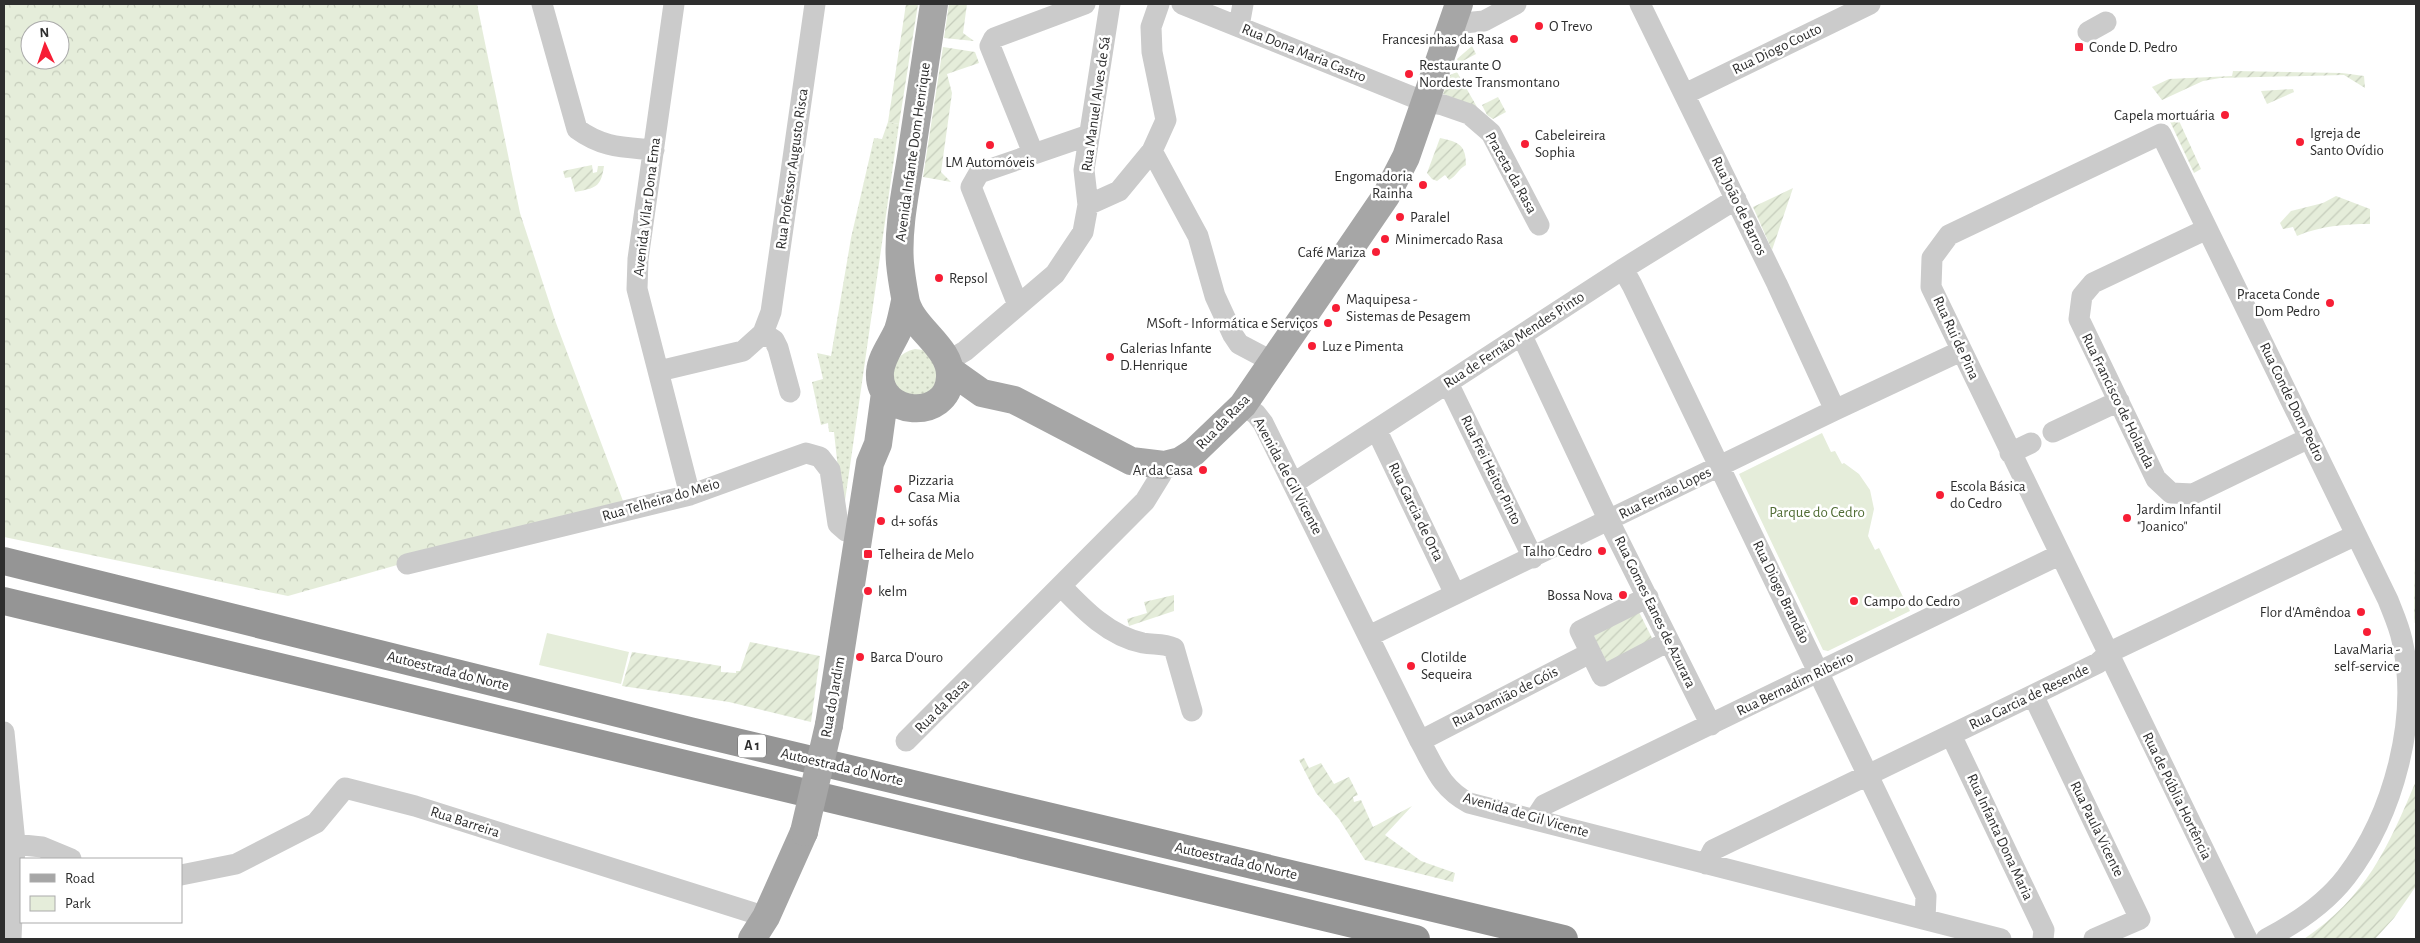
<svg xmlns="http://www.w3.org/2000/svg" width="2420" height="943" font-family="'Alegreya Sans',sans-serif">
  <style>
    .grass { fill: url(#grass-dots) }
    .forest { fill: url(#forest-crowns); fill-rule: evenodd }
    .park { fill: #e5edda }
    .garden { fill: url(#garden-furrows) }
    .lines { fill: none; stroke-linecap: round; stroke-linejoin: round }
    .minor { stroke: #cbcbcb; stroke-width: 21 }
    .major { stroke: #a6a6a6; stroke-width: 28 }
    .highway { stroke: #959595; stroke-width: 28 }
    .major-bridge { stroke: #a6a6a6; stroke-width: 28 }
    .poi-dot { fill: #f71e35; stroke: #fff; stroke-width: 2 }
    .labels { text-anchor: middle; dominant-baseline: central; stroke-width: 5; stroke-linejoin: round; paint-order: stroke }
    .shield { fill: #fff; stroke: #6d6d6d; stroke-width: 1 }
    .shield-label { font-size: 14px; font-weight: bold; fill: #2e2e2e }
    .poi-label { font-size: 15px; fill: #2e2e2e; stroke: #fff; text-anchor: start }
    .street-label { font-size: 15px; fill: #2e2e2e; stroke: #fff }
    .park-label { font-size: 15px; fill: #526e37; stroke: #fff }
  </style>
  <defs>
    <pattern id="grass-dots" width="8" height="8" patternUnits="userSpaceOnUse" patternTransform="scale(1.25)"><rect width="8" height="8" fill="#e5edda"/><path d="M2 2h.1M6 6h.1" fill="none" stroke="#c5ccbb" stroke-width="1.8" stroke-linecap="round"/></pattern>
    <pattern id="forest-crowns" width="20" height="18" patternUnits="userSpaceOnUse" patternTransform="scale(1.25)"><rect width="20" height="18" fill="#e5edda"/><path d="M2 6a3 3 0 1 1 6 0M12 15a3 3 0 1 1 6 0" fill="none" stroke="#c5ccbb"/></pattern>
    <pattern id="garden-furrows" width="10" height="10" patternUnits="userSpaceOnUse" patternTransform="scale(1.25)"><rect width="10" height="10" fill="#e5edda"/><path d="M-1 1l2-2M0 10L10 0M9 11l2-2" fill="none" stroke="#c5ccbb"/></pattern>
  </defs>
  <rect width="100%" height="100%" fill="#fff"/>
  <path class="grass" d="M 888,122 L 899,124 L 843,515 L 834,432 L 829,432 L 828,423 L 821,425 L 812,382 L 823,379 L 817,353 L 831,356 L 851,238 L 874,138 L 882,139 Z
    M 915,349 L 923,350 L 939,367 L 934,389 C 930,391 924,396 920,396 C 890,401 881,356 915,349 Z"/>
  <path class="forest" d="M 4,4 L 477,4 L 520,213 L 556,323 L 623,501 L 288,596 L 4,537 ZM 30,30 L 60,30 L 60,60 L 30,60 Z"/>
  <path class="park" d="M 1822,433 L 1831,452 L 1835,451 L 1842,464 L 1844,463 L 1859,474 L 1870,490 L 1874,509 L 1868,536 L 1875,550 L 1879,548 L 1910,611 L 1828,651 L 1823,650 L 1739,474 Z
    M 547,633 L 629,652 L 621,684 L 539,665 Z"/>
  <path class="garden" d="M 906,4 L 918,4 L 899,124 L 888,122 Z
    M 949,4 L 967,4 L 963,33 L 974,41 L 944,38 Z
    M 1472,46 L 1476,54 L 1459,63 L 1457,59 Z
    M 943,47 L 975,52 L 979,63 L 947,74 L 952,93 L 941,172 L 951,182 L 923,177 Z
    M 2233,71 L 2342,73 L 2364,76 L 2365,88 L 2344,75 L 2220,78 L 2203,81 L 2162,100 L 2152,87 L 2169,79 L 2232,76 Z
    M 1457,72 L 1477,107 L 1443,94 L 1450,75 Z
    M 2293,89 L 2294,92 L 2267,104 L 2261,91 Z
    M 1498,97 L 1506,112 L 1493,119 L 1487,115 L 1482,105 Z
    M 2175,112 L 2201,169 L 2194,173 L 2167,115 Z
    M 1440,138 C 1459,142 1466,145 1466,165 C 1458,169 1457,176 1449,180 L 1445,175 L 1437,181 L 1432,179 L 1427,173 Z
    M 592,165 L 593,173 L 597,172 L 598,166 L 604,166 C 601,188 595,188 575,192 L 571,177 L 565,178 L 563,171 Z
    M 1793,188 L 1772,250 L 1753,207 Z
    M 2336,196 L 2370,209 L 2370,224 C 2345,224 2320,226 2297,236 L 2293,227 L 2283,229 L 2280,223 L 2291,211 L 2323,203 Z
    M 2416,474 L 2416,629 L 2414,618 Z
    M 1174,595 L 1174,611 L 1129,626 L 1127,619 L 1147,613 L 1144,602 Z
    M 1638,610 L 1654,642 L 1608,665 L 1592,633 Z
    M 750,642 L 820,656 L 811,722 L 729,702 L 622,686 L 632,652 L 721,666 L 721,672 L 736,673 L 736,671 L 740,671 Z
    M 1304,758 L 1309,768 L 1321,763 L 1334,784 L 1349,777 L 1358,795 L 1353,797 L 1354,802 L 1361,800 L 1373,827 L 1412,806 L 1385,835 L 1421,861 L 1455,873 L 1453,882 L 1365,860 L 1339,819 L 1316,793 L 1299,760 Z
    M 2416,781 L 2416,886 L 2394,918 L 2375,939 L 2304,939 C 2366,897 2388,848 2416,781 Z"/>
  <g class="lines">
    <path class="minor" d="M 542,4 L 577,129 C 603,148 623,147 654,150
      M 674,4 L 638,259 L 637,289 L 690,495
      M 1182,4 L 1425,102 L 1443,105 L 1469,114 L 1491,133 L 1539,225
      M 1640,4 L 1777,284 L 1835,410
      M 1453,24 L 1484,21 L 1516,4
      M 1239,26 L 1243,4
      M 2088,32 L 2106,22
      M 1685,94 L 1870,4
      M 1152,151 L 1198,236 L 1215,296 L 1233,335 L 1239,344 L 1273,362
      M 1033,153 L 990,46 L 994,38 L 1085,4
      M 1088,205 L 1119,191 L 1152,151 L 1166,120 L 1152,52 L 1151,27 L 1159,4
      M 2207,229 L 2093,283 L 2082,296 L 2079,319 L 2156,479 L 2171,493 L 2193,494 L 2309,438
      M 1623,269 L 1632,285 L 1926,896 L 1925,919
      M 1018,305 L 971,187 L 979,173 L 1089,135
      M 763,333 L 774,340 L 778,348 L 790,392
      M 1522,336 L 1609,521 L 1711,725
      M 948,361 L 965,351 L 1055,274 L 1083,232 L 1088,205 L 1084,170 L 1110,4
      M 659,371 L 743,351 L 763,333 L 771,312 L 815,4
      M 1448,383 L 1533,558
      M 1243,405 L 1256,414 L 1263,423 L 1420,741 C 1435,768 1441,788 1469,803 L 2001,939
      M 1377,431 L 1455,594
      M 2053,432 L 2119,401
      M 2010,453 L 2031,443
      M 1294,483 L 1623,269 L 1736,199
      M 407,564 L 690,495 L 806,453 L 820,457 L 830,470 L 838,524 L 846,531 L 858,534
      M 1061,586 C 1084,610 1109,636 1143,643 C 1154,645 1163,643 1174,648 L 1192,711
      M 1648,597 L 1580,631 L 1602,676 L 1669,641
      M 1369,636 L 1835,410 L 1961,351
      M 2033,695 L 2140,919 L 2094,939
      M 4,732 L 15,843 L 11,939
      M 1951,735 L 2044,930 L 2043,939
      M 906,741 L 1145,501 L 1161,475 L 1164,465
      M 1420,741 L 1590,653
      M 1535,819 L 1544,805 L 2059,555
      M 4,843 L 42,847 L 71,859
      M 1706,864 L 1713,850 L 2033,695 L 2098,663 L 2110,652 L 2356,535
      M 181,875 L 236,864 L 316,823 L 345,788 L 415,806 L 766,917
      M 2247,939 L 1931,287 L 1932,258 L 1949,235 L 2161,134 L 2388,600 C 2393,613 2399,626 2402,640 C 2420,717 2394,814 2346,877 C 2326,903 2295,924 2266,939"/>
    <path class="major" d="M 905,301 C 903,311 901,321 898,330 C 892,344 881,357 880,372 C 877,417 948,422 950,377 C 952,346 909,328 905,297 C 903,286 901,274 900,263 C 897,224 908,181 913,143 C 920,96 927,50 934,4
      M 951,371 L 982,393 L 1014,400 L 1131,461 L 1164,465 L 1180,461 L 1194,452 L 1243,405 L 1386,196 L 1406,157 L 1459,4
      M 829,725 L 870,463 L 878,444 L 885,393
      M 752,939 L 766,917 L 804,832"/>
    <path class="highway" d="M 4,561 L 690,731 L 1564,939
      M 4,601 L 1416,939"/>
    <path class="major-bridge" d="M 804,832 L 829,725"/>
  </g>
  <g class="poi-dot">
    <circle cx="1539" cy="26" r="5"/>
    <circle cx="1514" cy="39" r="5"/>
    <rect x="2074" y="42" width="10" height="10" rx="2.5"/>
    <circle cx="1409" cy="74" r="5"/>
    <circle cx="2225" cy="115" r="5"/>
    <circle cx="2300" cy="142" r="5"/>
    <circle cx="1525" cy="144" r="5"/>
    <circle cx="990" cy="145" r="5"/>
    <circle cx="1423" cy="185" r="5"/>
    <circle cx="1400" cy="217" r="5"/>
    <circle cx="1385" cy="239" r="5"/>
    <circle cx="1376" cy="252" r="5"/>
    <circle cx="939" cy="278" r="5"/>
    <circle cx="2330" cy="303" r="5"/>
    <circle cx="1336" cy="308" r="5"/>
    <circle cx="1328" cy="323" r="5"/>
    <circle cx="1312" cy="346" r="5"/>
    <circle cx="1110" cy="357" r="5"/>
    <circle cx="1203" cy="470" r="5"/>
    <circle cx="898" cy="489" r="5"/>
    <circle cx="1940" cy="495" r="5"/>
    <circle cx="2127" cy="518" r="5"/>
    <circle cx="881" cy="521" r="5"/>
    <circle cx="1602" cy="551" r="5"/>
    <rect x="863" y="549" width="10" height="10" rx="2.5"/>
    <circle cx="868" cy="591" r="5"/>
    <circle cx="1623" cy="595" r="5"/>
    <circle cx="1854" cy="601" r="5"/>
    <circle cx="2361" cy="612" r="5"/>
    <circle cx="2367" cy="632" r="5"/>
    <circle cx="860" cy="657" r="5"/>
    <circle cx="1411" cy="666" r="5"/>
  </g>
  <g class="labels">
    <rect class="shield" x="738" y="734.5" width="28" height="23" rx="4"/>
    <g class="shield-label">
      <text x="752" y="746">A 1</text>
    </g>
    <g class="poi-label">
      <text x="1549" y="26">O Trevo</text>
      <text x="1504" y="39" text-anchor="end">Francesinhas da Rasa</text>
      <text x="2089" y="47">Conde D. Pedro</text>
      <text x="1419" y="65">Restaurante O<tspan x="1419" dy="17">Nordeste Transmontano</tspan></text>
      <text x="2215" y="115" text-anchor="end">Capela mortuária</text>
      <text x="2310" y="133">Igreja de<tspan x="2310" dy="17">Santo Ovídio</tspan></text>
      <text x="1535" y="135">Cabeleireira<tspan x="1535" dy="17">Sophia</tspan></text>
      <text x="990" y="162" text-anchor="middle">LM Automóveis</text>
      <text x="1413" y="176" text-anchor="end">Engomadoria<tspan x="1413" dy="17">Rainha</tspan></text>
      <text x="1410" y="217">Paralel</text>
      <text x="1395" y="239">Minimercado Rasa</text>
      <text x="1366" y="252" text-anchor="end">Café Mariza</text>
      <text x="949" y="278">Repsol</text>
      <text x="2320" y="294" text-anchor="end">Praceta Conde<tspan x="2320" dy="17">Dom Pedro</tspan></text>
      <text x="1346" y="299">Maquipesa -<tspan x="1346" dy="17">Sistemas de Pesagem</tspan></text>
      <text x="1318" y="323" text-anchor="end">MSoft - Informática e Serviços</text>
      <text x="1322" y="346">Luz e Pimenta</text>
      <text x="1120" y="348">Galerias Infante<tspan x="1120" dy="17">D.Henrique</tspan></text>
      <text x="1193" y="470" text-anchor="end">Ar da Casa</text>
      <text x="908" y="480">Pizzaria<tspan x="908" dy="17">Casa Mia</tspan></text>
      <text x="1950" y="486">Escola Básica<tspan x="1950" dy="17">do Cedro</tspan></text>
      <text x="2137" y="509">Jardim Infantil<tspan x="2137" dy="17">"Joanico"</tspan></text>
      <text x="891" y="521">d+ sofás</text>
      <text x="1592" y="551" text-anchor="end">Talho Cedro</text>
      <text x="878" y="554">Telheira de Melo</text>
      <text x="878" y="591">kelm</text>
      <text x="1613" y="595" text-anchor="end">Bossa Nova</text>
      <text x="1864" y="601">Campo do Cedro</text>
      <text x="2351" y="612" text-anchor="end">Flor d'Amêndoa</text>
      <text x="2367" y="649" text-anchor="middle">LavaMaria -<tspan x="2367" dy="17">self-service</tspan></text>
      <text x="870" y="657">Barca D'ouro</text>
      <text x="1421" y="657">Clotilde<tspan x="1421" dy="17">Sequeira</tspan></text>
    </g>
    <g class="street-label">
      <text transform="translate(1777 49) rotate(-26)">Rua Diogo Couto</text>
      <text transform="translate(1304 53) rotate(22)">Rua Dona Maria Castro</text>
      <text transform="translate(1096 104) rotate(-82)">Rua Manuel Alves de Sá</text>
      <text transform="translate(913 152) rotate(-82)">Avenida Infante Dom Henrique</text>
      <text transform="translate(792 169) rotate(-82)">Rua Professor Augusto Risca</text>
      <text transform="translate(1511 173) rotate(61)">Praceta da Rasa</text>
      <text transform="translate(1739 206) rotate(64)">Rua João de Barros</text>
      <text transform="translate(647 207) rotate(-83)">Avenida Vilar Dona Ema</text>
      <text transform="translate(1956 338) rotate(65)">Rua Rui de Pina</text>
      <text transform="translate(1514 340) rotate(-33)">Rua de Fernão Mendes Pinto</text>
      <text transform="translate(2118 401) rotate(64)">Rua Francisco de Holanda</text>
      <text transform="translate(2292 402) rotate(64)">Rua Conde Dom Pedro</text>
      <text transform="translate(1223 422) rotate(-46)">Rua da Rasa</text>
      <text transform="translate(1491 470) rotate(64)">Rua Frei Heitor Pinto</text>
      <text transform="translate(1288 476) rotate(62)">Avenida de Gil Vicente</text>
      <text transform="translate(1665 493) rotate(-26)">Rua Fernão Lopes</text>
      <text transform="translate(661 500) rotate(-16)">Rua Telheira do Meio</text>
      <text transform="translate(1416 512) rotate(64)">Rua Garcia de Orta</text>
      <text transform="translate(1781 592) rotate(64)">Rua Diogo Brandão</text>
      <text transform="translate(1655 612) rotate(64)">Rua Gomes Eanes de Azurara</text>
      <text transform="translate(448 671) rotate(14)">Autoestrada do Norte</text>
      <text transform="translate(1795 684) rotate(-26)">Rua Bernadim Ribeiro</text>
      <text transform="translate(833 697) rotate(-80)">Rua do Jardim</text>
      <text transform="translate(1505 697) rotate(-27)">Rua Damião de Góis</text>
      <text transform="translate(2029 697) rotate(-26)">Rua Garcia de Resende</text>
      <text transform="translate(942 706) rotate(-45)">Rua da Rasa</text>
      <text transform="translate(842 767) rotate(13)">Autoestrada do Norte</text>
      <text transform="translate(2177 796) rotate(64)">Rua de Públia Hortência</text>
      <text transform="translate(1526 815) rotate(16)">Avenida de Gil Vicente</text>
      <text transform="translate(465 822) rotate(18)">Rua Barreira</text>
      <text transform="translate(2097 829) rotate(64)">Rua Paula Vicente</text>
      <text transform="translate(2000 837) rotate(65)">Rua Infanta Dona Maria</text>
      <text transform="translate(1236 861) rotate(13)">Autoestrada do Norte</text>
    </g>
    <g class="park-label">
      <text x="1817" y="512">Parque do Cedro</text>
    </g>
  </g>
  <rect width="2420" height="943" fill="none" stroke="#2e2e2e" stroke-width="10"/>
  <rect x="20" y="858" width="162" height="65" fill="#ffffff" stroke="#ababab"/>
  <rect x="30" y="874" width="25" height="8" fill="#a6a6a6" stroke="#ababab"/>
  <text x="65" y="883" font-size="15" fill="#2e2e2e">Road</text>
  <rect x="30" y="896" width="25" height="15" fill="#e5edda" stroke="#ababab"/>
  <text x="65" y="908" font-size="15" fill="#2e2e2e">Park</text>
  <g transform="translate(45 45) rotate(357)"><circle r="24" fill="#ffffff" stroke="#ababab"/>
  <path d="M0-4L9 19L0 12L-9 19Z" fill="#f71e35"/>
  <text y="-8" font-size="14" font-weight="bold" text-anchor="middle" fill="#2e2e2e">N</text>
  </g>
</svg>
